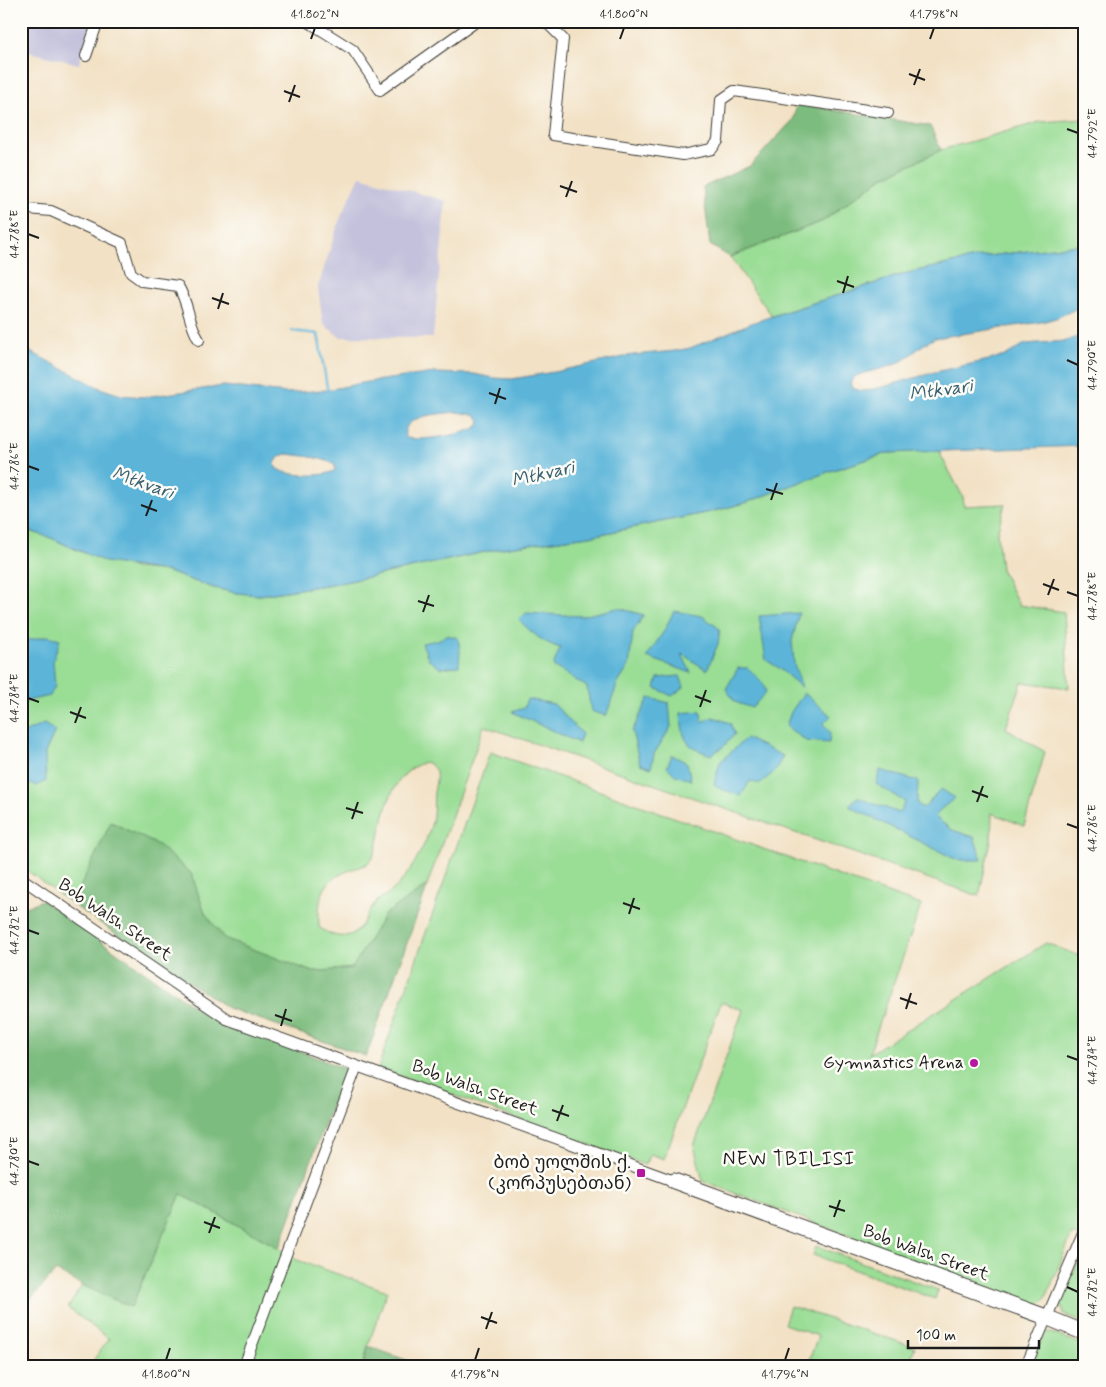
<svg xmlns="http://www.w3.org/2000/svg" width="1106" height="1387" font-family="Mynerve,'Noto Sans Georgian',sans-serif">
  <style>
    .industrial { fill: #c3c1db }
    .green { fill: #9add95; stroke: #5b7c58; fill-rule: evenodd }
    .forest { fill: #7bbc7e; stroke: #4c6c4d }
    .water { fill: #5cb5d9; stroke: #3c687a; fill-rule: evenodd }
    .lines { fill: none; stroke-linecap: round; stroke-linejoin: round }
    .stream { stroke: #5cb5d9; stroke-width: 2.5 }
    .street-casing { stroke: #3c3a35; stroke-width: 12 }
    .secondary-casing { stroke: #3c3a35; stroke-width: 17 }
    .street { stroke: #fff; stroke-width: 10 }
    .secondary { stroke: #fff; stroke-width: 15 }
    .ticks { fill: none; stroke: #1c1c1c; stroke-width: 2 }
    .poi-dot { fill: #b5179e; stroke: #fdfcf7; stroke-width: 2 }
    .labels { text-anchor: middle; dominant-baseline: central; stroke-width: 5; stroke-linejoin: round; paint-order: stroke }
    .street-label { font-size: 18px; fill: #1c1c1c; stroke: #fdfcf7 }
    .poi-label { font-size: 18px; fill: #1c1c1c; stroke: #fdfcf7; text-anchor: end }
    .water-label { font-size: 19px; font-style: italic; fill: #396171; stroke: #fdfcf7 }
    .neighbourhood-label { font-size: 19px; letter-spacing: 1px; fill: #1c1c1c; stroke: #fdfcf7 }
    .neatline { fill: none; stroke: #1c1c1c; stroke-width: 2 }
    .ticks-label { font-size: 12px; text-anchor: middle; fill: #1c1c1c }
  </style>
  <rect width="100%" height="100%" fill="#fdfcf7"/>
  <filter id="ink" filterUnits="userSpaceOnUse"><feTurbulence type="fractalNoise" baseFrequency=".02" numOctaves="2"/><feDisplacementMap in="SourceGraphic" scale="10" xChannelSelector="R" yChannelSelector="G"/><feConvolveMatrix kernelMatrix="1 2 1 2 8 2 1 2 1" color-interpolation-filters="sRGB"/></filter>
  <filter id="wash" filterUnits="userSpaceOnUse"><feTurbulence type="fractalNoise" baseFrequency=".0096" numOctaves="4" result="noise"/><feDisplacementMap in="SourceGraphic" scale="20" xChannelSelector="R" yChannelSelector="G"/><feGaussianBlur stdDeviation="1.12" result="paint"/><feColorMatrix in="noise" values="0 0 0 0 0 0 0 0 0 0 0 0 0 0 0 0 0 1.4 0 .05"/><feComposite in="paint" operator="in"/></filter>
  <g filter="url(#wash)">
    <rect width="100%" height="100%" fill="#f2e1c4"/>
    <path class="industrial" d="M 21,21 L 92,21 L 79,64 L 21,50 Z
      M 360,176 L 446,201 L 433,338 L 340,337 L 323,324 L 318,287 L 339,221 Z"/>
    <path class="green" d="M 1085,119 L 1085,244 L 980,257 L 907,273 L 772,316 L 730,257 L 823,221 L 881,178 L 941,150 L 1040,122 Z
      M 938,450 L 963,497 L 964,506 L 1005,504 L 997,533 L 1001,569 L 1019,605 L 1064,612 L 1069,688 L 1022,682 L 1006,728 L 1045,752 L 1024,826 L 992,813 L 991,840 L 979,896 L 484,726 L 366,1056 L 228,1008 L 72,904 L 21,866 L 21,528 L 51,538 L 79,551 L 135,568 L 165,571 L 214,588 L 237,593 L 260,595 L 345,582 L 508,547 L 596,535 L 710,512 L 745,503 L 833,470 L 888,453 ZM 425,762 C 441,768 436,779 434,793 C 433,801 434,808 433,816 C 430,839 411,873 394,889 C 389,894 381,897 376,902 C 368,910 365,923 357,931 C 344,941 329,935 319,927 C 318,901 320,881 348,871 C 354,868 365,866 369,862 C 376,855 378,842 380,833 C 385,806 395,771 425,762 Z
      M 490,752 L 921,905 L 869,1054 L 1046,943 L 1085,958 L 1085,1239 L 1072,1234 L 1045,1300 L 1037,1305 L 1031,1304 L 703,1181 L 694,1146 L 743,1010 L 721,1002 L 664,1159 L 650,1154 L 645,1165 L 378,1068 Z
      M 181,1194 L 279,1248 L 297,1260 L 387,1291 L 368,1346 L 363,1366 L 89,1366 L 109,1339 L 68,1308 L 82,1285 L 131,1307 Z
      M 1085,1243 L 1085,1324 L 1064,1314 L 1061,1304 Z
      M 816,1246 L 938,1290 L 935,1299 L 813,1255 Z
      M 790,1306 L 915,1347 L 908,1366 L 896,1366 L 885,1361 L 882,1366 L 807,1366 L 818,1336 L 784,1324 Z
      M 1045,1331 L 1085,1345 L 1085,1366 L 1031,1366 Z"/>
    <path class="forest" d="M 797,104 L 930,126 L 941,150 L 881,178 L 823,221 L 730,257 L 710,245 L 703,187 L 750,166 L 793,120 Z
      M 111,822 L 158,845 L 191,873 L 205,913 L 224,938 L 313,972 L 352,968 L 385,914 L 428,885 L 366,1056 L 228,1008 L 72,904 Z
      M 42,900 L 202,1012 L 345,1069 L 279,1248 L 181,1194 L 131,1307 L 82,1285 L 56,1271 L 21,1310 L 21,913 L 26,907 Z
      M 368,1346 L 422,1366 L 363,1366 Z"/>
    <path class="water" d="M 1085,244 L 1085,308 L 1078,308 L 1056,318 L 1041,322 L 935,338 C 922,344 913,354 902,361 C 887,369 871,370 856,376 L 852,380 L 850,384 L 853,388 L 858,390 L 864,391 L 883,387 L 935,372 L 993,359 L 1005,356 L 1025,344 L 1066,341 L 1085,334 L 1085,446 L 888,453 L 833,470 L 745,503 L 710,512 L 596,535 L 508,547 L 345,582 L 260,595 L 237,593 L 214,588 L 165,571 L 105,562 L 51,538 L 21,528 L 21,347 L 100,388 L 121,395 L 144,397 L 224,386 L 286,393 L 327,390 L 367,382 L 434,373 L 474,374 L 494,378 L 512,379 L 554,372 L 633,355 L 675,351 L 690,348 L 754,322 L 907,273 L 980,257 ZM 457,412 L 470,414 L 476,416 L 480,420 L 479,425 C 472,434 414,443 405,437 C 401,414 441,414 457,412 ZM 287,454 C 302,456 323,457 335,465 L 335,470 C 326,478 285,476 276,468 L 275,463 L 280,456 Z
      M 618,608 L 644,615 L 633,632 L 629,666 L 617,685 L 606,716 L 591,711 L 587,687 L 553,666 L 560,648 C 542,642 533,634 519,620 L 526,613 L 582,616 Z
      M 674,611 L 702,616 L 720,629 L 718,644 L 707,670 L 682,654 L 691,673 L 647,657 L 664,631 Z
      M 799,613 L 792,641 L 794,664 L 802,688 L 779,668 L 766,660 L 759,616 Z
      M 447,635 L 458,638 L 460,651 L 459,666 L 440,668 L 429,660 L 422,643 L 438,640 Z
      M 48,636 L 60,639 L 53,661 L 55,686 L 50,696 L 27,701 L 21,705 L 21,647 L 24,641 Z
      M 738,668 L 748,668 L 763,683 L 766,692 L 752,708 L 735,702 L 726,689 Z
      M 680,676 L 684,687 L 672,696 L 655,688 L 658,678 Z
      M 804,693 L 831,716 L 823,724 L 830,732 L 829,743 L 806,741 L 786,726 L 791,712 Z
      M 649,698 L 669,703 L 671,727 L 654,754 L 651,768 L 640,764 L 632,731 Z
      M 527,699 L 554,704 L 582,734 L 579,743 L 512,712 L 524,708 Z
      M 701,711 L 702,722 L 713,717 L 730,723 L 735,734 L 723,747 L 711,755 C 684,746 683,740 681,713 Z
      M 44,724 L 55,731 L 45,753 L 46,781 L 36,786 L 24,782 L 21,777 L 21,734 Z
      M 746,738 L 783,756 L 775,771 L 760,784 L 750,781 L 741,796 L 721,789 L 714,784 L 720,762 Z
      M 672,755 L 687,763 L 691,780 L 675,775 L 667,767 Z
      M 880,770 L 918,781 L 917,804 L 924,808 L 941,789 L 955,798 L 941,809 L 935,817 L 952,830 L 974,837 L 982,860 L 957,860 L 849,806 L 857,797 L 899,813 L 905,802 L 876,784 Z"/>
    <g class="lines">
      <path class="stream" d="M 292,331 L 318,334 L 328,393"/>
    </g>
  </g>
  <g filter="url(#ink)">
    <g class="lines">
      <g class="street-casing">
        <path id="street" d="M 307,21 L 353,50 L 380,90 L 477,21
          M 545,21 L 563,39 L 553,135 L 683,155 L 712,149 L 718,141 L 721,100 L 734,91 L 888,113
          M 86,56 L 98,21
          M 21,211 L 28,209 L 51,211 L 122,243 L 131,273 L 142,281 L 178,286 C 189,304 188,322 199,340
          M 21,878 L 227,1019 L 674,1181
          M 244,1366 L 357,1066
          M 1026,1366 L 1085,1228"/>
      </g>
      <g class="secondary-casing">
        <path id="secondary" d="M 674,1181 L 1046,1317 L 1085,1333"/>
      </g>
      <use href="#street" class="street"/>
      <use href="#secondary" class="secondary"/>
    </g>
  </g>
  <path class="ticks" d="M 311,39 L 315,28M 620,39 L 624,28M 930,39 L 934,28M 909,74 L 925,80M 914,85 L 920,69M 284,91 L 300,97M 289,102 L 295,85M 1067,129 L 1078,133M 560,186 L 577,192M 566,197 L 572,181M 28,234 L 39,238M 837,281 L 854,287M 843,293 L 848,276M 212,298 L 229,304M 218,309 L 223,293M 1067,360 L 1078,365M 489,393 L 506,399M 495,404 L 500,388M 28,466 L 39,470M 766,489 L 783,494M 771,500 L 777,483M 141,505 L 157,511M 146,516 L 152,500M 1043,584 L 1059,590M 1067,592 L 1078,596M 1048,595 L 1054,579M 418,601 L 434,606M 423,612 L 429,595M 695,696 L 711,702M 28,698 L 39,702M 700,707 L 706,690M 70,712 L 86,718M 75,723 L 81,707M 972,791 L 988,797M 977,802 L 983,786M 346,808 L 363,813M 352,819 L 358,802M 1067,824 L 1078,828M 623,903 L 640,909M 629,914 L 634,898M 28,930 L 39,934M 900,998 L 917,1004M 906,1009 L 911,993M 275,1015 L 292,1021M 281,1026 L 286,1009M 1067,1056 L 1078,1060M 552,1110 L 569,1116M 557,1121 L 563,1105M 28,1161 L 39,1165M 829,1206 L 845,1211M 834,1217 L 840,1200M 204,1222 L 220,1228M 209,1233 L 215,1217M 1067,1287 L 1078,1292M 481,1317 L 497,1323M 486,1329 L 492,1312M 166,1360 L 170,1348M 475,1360 L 479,1348M 785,1360 L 789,1348"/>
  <g class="poi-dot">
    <circle cx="974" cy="1063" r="5"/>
    <rect x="636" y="1168" width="10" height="10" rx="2.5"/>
  </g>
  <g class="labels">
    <g class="street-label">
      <text transform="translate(115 920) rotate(34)">Bob Walsh Street</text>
      <text transform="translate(475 1088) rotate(20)">Bob Walsh Street</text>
      <text transform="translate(926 1253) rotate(20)">Bob Walsh Street</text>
    </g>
    <g class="poi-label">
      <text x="964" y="1063">Gymnastics Arena</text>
      <text x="631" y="1163">ბობ უოლშის ქ.<tspan x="631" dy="21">(კორპუსებთან)</tspan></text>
    </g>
    <g class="water-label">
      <text transform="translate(941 390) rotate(-8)">Mtkvari</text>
      <text transform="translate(543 474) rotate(-13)">Mtkvari</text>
      <text transform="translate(143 483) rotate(19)">Mtkvari</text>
    </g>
    <g class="neighbourhood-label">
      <text x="789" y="1159">NEW TBILISI</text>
    </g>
  </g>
  <rect width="1106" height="1387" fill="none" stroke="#fdfcf7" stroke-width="55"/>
  <path d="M908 1340v8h131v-8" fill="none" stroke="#1c1c1c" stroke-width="2.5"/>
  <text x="916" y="1340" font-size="15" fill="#1c1c1c" stroke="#fdfcf7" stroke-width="4" paint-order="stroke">100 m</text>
  <rect x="28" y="28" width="1050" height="1332" class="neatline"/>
  <g class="ticks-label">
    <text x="315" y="18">41.802°N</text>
    <text x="624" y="18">41.800°N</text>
    <text x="934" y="18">41.798°N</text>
    <text transform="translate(1092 133) rotate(-90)" y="4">44.792°E</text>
    <text transform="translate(14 234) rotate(-90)" y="4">44.788°E</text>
    <text transform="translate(1092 365) rotate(-90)" y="4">44.790°E</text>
    <text transform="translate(14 466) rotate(-90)" y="4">44.786°E</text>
    <text transform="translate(1092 596) rotate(-90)" y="4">44.788°E</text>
    <text transform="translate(14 698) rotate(-90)" y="4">44.784°E</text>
    <text transform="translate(1092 828) rotate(-90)" y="4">44.786°E</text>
    <text transform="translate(14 930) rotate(-90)" y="4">44.782°E</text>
    <text transform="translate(1092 1060) rotate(-90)" y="4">44.784°E</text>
    <text transform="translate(14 1161) rotate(-90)" y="4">44.780°E</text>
    <text transform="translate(1092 1292) rotate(-90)" y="4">44.782°E</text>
    <text x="166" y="1378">41.800°N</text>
    <text x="475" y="1378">41.798°N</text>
    <text x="785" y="1378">41.796°N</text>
  </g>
</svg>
